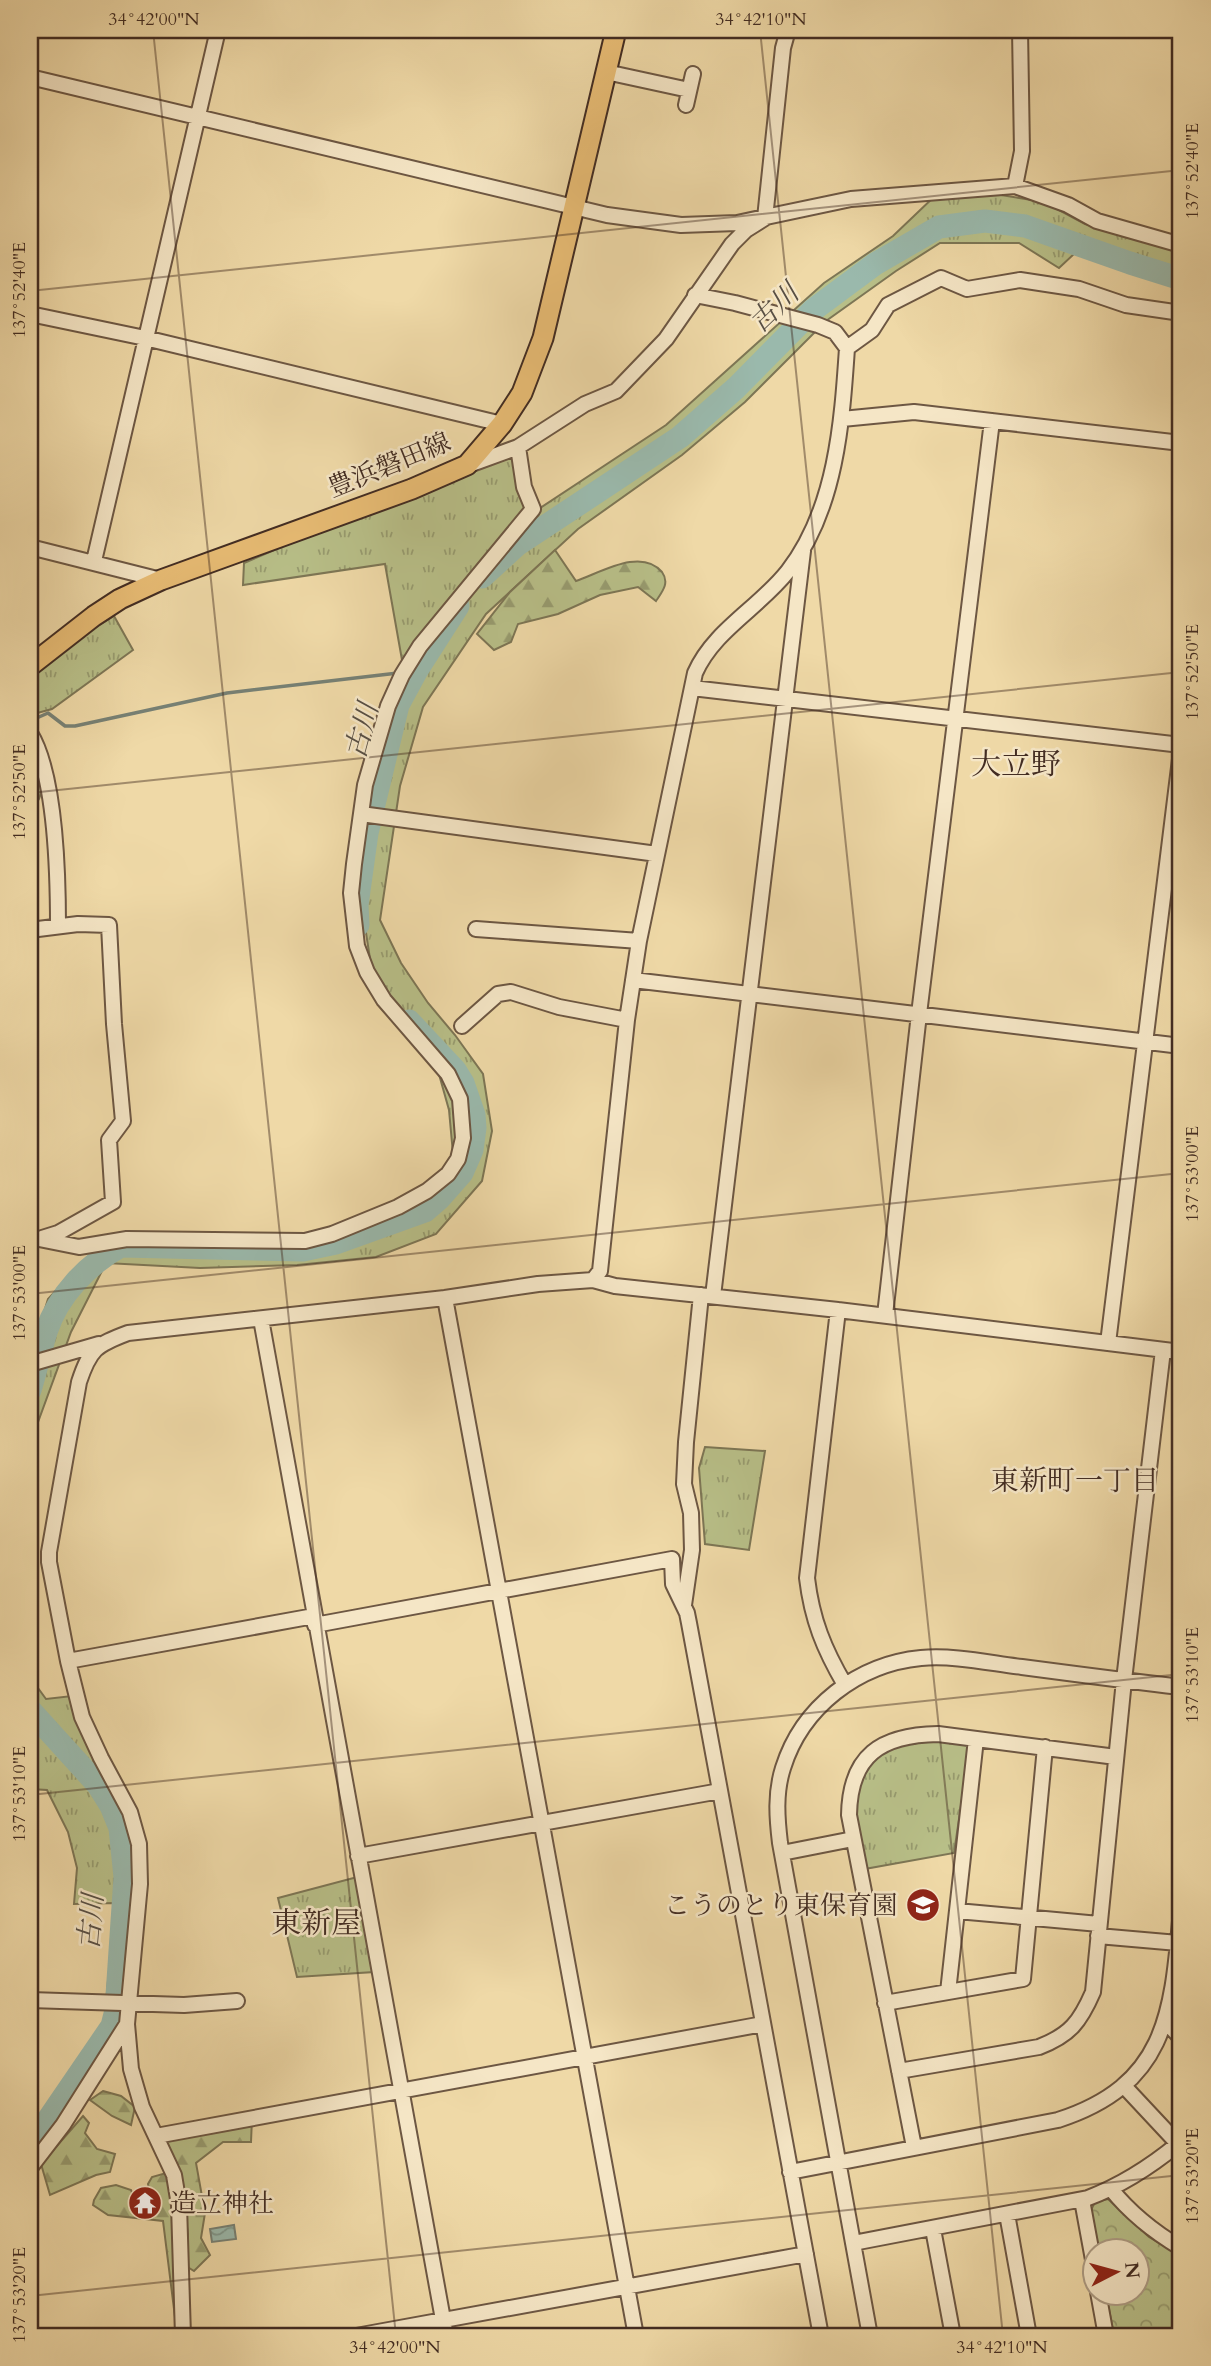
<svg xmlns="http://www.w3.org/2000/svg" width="1211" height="2366" font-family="Cardo,'Noto Serif JP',serif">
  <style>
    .grass { fill: url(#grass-tufts); stroke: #7d7655; stroke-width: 2 }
    .forest { fill: url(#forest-firs); stroke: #7d7655; stroke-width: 2 }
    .park { fill: url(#park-crowns); stroke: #7d7655; stroke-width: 2 }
    .water { fill: url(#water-waves); stroke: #778175; stroke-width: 2 }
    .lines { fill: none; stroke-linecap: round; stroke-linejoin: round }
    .stream { stroke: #778175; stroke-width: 3.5 }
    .river { stroke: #9ab9ac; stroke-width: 23 }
    .minor-casing { stroke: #6d5743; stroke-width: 18 }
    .major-casing { stroke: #422c22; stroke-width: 23 }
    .minor { stroke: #f5e6c6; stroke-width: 14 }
    .major { stroke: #e8bc74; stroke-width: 19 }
    .ticks { fill: none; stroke: #422c22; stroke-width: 2; stroke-opacity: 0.45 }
    .labels { text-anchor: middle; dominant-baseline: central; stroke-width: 5; stroke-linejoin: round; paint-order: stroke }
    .street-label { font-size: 26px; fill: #422c22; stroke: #f5e6c6 }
    .poi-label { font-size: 26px; fill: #422c22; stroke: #f5e6c6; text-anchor: end }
    .water-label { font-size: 28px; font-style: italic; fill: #584f44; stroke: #f5e6c6 }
    .neighbourhood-label { font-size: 28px; fill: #422c22; stroke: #f5e6c6 }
    .quarter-label { font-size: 30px; fill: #422c22; stroke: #f5e6c6 }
    .neatline { fill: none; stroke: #422c22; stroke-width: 2.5 }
    .ticks-label { font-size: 18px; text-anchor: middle; fill: #422c22 }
  </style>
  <defs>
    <pattern id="grass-tufts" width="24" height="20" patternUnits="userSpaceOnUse" patternTransform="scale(1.75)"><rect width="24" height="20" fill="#b8bf88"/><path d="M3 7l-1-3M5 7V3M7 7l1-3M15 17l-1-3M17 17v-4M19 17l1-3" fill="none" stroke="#979b6f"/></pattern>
    <pattern id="forest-firs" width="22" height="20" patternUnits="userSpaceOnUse" patternTransform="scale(1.75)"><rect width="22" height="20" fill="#b8bf88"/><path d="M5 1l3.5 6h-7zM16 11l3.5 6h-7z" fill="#979b6f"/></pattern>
    <pattern id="park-crowns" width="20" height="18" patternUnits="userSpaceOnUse" patternTransform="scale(1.75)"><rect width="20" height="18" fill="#b8bf88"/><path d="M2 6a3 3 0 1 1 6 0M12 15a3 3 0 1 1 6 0" fill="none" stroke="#979b6f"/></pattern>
    <pattern id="water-waves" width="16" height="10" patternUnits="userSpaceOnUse" patternTransform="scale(1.75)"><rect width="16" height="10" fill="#9ab9ac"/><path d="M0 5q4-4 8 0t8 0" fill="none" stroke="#7f978c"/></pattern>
  </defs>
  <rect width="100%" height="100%" fill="#efd9a7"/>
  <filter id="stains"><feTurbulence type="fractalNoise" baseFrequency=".00286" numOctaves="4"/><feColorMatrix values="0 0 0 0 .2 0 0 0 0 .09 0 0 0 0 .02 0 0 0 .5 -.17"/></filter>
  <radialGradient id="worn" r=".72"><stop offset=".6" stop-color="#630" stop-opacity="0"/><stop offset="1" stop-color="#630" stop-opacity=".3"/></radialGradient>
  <path class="grass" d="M 976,191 L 1044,202 L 1085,224 L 1181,248 L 1181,282 L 1075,253 L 1059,268 L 1019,243 L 940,243 L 896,271 L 826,321 L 745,402 L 682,455 L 578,529 L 486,614 L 423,707 L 400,786 L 380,920 L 401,963 L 428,1003 L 455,1035 L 483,1074 L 492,1131 L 482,1181 L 436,1234 L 376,1257 L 297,1265 L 200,1268 L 106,1263 L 71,1332 L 30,1444 L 30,1358 L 48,1299 L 101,1243 L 306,1241 L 384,1213 L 454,1165 L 449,1110 L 435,1060 L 372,972 L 359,887 L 377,742 L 414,655 L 417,669 L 432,631 L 501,546 L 402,660 L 385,564 L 243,585 L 244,563 L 518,447 L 528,516 L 666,425 L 824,283 L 893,236 L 937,194 Z
    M 114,616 L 133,650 L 52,709 L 30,715 L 30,673 L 55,652 Z
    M 705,1447 L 765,1451 L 749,1550 L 705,1544 L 699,1468 Z
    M 30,1677 L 46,1699 L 72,1696 L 139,1849 L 129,2004 L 106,2003 L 115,1903 L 74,1904 L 77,1868 L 68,1832 L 47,1790 L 30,1789 Z
    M 971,1738 L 954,1853 L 859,1870 L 853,1839 L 855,1776 L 884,1744 Z
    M 361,1876 L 374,1972 L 297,1977 L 278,1898 Z"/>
  <path class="forest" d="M 555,550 L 576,581 C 600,573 641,547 662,572 C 670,583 662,592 656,601 L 638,587 L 600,595 L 558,614 L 518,624 L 511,642 L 494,650 L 477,634 L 510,592 Z
    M 30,723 L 33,723 C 43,735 44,780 40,796 C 39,801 34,806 31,810 Z
    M 103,2091 L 121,2096 L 135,2107 L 131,2125 L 112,2116 L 90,2100 Z
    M 83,2116 L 89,2123 L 85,2133 L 97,2149 L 115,2154 L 110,2172 L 96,2175 L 50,2195 L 41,2164 Z
    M 252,2118 L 251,2142 L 223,2142 L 196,2163 L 205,2213 L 201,2238 L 210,2255 L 194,2271 L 186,2266 L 188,2234 L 184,2207 L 177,2333 L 163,2221 L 108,2215 L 93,2205 L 94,2200 L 101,2188 L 116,2185 L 131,2190 L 139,2211 L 152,2210 L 148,2184 L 152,2177 L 166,2173 L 175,2181 L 174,2158 L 162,2135 Z"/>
  <path class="park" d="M 1108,2199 L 1149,2237 L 1181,2256 L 1181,2336 L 1114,2336 L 1106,2293 L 1138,2292 L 1138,2250 L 1098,2250 L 1090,2212 L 1095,2202 Z"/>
  <path class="water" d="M 234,2225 L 236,2239 L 212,2242 L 210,2229 Z"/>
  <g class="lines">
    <path class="stream" d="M 30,721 L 48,713 L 65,726 L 75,726 L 227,693 L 398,673"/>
    <path class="river" d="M 482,577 L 517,545 L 680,437 L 736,388 L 813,310 L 875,264 L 939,227 L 985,221 L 1025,226 L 1130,263 L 1181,279
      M 358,925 L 357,905 L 367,833 L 398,705 L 417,670 L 458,606
      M 30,1390 C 36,1371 40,1351 46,1332 C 58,1295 88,1264 121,1246 L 303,1250 L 336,1243 L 425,1211 L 440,1198 L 462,1173 L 472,1150 L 475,1128 L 474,1115 L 463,1083 L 455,1070 L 409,1021
      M 30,1710 L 98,1785 L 111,1806 L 120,1828 L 125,1877 L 116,2010 L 112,2026 L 30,2146"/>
    <g class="minor-casing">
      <path id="minor" d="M 606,72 L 689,90
        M 30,77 L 607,215 L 681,225 L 737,223 L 851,199 L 1015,186 L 1068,205 L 1097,221 L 1181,245
        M 686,105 L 693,74
        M 1015,186 L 1022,151 L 1020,30
        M 30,314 L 145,338 L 502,424
        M 847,348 L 872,330 L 888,305 L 941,278 L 967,289 L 1020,280 L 1079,289 L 1126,305 L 1181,313
        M 842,419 L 914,412 L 1181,443
        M 469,465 L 518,447 L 585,404 L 616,391 L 666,339 L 732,244 L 746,230 L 765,218 L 783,48 L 788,30
        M 30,547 L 161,580
        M 94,561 L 218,30
        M 692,688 L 1181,745
        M 30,733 C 56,775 58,876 58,926
        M 361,814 L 657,854
        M 476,929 L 639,941
        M 30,930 L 78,924 L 109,925 L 114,1024 L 123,1121 L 109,1140 L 113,1202 L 58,1233 L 42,1238
        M 633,980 L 1181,1046
        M 462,1026 L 498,994 L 511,992 L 559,1007 L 627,1020
        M 39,1239 L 79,1247 L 127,1239 L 305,1241 L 332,1234 L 398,1207 L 427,1191 L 448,1174 L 458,1159 L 463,1138 L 460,1099 L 448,1074 L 384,1000 L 367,972 L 357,946 L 351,893 L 354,864 L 365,785 L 388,706 L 402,675 L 420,646 L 533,509 L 524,487 L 518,447
        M 593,1280 L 615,1286 L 838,1310 L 1181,1352
        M 713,1296 L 803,551
        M 445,1298 L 636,2336
        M 838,1310 L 807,1578 C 812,1620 824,1649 845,1685
        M 885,1315 L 919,1014 L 992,421
        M 261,1319 L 446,2336
        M 1108,1343 L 1181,751
        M 30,1364 L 99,1344
        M 684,1605 L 692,1550 L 691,1513 L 684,1484 L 686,1442 L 701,1295
        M 315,1625 L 672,1559 L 673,1584 L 687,1613 L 689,1623 L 821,2336
        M 68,1661 L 314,1616
        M 782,1853 L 853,1839
        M 358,1856 L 720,1791
        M 957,1911 L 1099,1924
        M 1098,1936 L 1178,1943
        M 948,1992 L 976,1739
        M 30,2000 L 184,2005 L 237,2001
        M 885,2003 L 1023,1979 L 1045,1747
        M 1165,2021 L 1181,2038
        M 899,2071 L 1039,2047 C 1070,2035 1080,2022 1093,1992 L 1124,1680 L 1163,1350
        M 1124,2086 L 1181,2147
        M 156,2136 L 763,2024
        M 914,2147 L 849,1815 C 850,1755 881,1735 938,1734 L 1116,1757
        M 30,2168 L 63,2125 L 127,2024
        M 790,2172 L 1058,2120 C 1169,2084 1172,2010 1181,1910
        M 1111,2189 C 1131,2214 1154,2232 1181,2248
        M 1082,2200 L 1096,2276
        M 1007,2214 L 1029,2336
        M 933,2229 L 953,2336
        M 853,2243 L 1088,2198 C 1122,2185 1150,2167 1178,2144
        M 1098,2292 L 1106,2336
        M 183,2336 L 179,2205 L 174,2175 L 142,2107 L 131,2069 L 127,2024 L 140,1884 L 139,1844 L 130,1812 L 101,1758 L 82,1717 L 68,1661 L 49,1562 L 49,1552 L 79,1382 C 90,1349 96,1345 128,1333 L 445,1298 L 538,1284 L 593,1280 L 600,1271 L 627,1020 L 639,941 L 695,673 C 714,630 759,608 788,571 C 836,509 842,423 847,348 L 835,332 L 818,325 L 735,303 L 695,295
        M 356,2336 L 806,2254
        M 870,2336 L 780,1843 C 777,1818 775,1793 783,1768 C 802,1707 858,1664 921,1658 C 954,1655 989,1663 1022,1667 C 1075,1674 1128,1681 1181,1687"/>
    </g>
    <g class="major-casing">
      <path id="major" d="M 30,666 L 94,616 L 120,599 L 161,580 L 412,489 L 467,465 L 502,424 L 522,393 L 543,338 L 616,30"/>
    </g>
    <use href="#minor" class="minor"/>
    <use href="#major" class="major"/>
  </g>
  <path class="ticks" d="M 153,30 L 396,2336M 760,30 L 1003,2336M 30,291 L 1181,170M 30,793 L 1181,672M 30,1294 L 1181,1173M 30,1795 L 1181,1674M 30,2296 L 1181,2175"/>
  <defs>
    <g id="school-disc" transform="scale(1.75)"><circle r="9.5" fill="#8f2418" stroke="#f5e6c6"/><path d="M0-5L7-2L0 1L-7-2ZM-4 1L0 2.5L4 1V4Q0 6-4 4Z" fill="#fff"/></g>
    <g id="temple-disc" transform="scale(1.75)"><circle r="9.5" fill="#8f2418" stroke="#f5e6c6"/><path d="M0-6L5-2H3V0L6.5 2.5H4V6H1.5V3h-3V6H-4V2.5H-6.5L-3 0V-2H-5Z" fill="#fff"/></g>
  </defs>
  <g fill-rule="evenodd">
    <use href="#school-disc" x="923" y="1905"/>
    <use href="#temple-disc" x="145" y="2203"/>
  </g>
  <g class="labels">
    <g class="street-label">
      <text transform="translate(389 465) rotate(-22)">豊浜磐田線</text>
    </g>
    <g class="poi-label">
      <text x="898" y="1905">こうのとり東保育園</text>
      <text x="170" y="2203" text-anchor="start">造立神社</text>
    </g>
    <g class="water-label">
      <text transform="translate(774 308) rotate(-44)">古川</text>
      <text transform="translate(362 731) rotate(-75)">古川</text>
      <text transform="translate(91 1922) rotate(-85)">古川</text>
    </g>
    <g class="neighbourhood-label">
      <text x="1075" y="1481">東新町一丁目</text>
    </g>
    <g class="quarter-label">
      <text x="1016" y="764">大立野</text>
      <text x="316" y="1923">東新屋</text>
    </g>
  </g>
  <rect width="1211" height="2366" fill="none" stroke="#efd9a7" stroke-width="77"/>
  <g transform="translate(1116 2272) rotate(84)"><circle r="33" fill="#f5e6c6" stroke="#ad9c84" stroke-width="2"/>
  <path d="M0-5L12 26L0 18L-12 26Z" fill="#8f2418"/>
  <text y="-10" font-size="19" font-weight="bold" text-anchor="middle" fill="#422c22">N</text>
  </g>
  <rect x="38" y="38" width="1134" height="2290" class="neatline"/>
  <g class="ticks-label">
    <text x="154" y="25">34°42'00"N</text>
    <text x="761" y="25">34°42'10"N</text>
    <text transform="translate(1192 171) rotate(-90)" y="6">137°52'40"E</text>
    <text transform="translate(19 290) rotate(-90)" y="6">137°52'40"E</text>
    <text transform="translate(1192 672) rotate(-90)" y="6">137°52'50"E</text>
    <text transform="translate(19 792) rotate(-90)" y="6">137°52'50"E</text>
    <text transform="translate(1192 1174) rotate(-90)" y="6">137°53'00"E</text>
    <text transform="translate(19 1293) rotate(-90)" y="6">137°53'00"E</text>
    <text transform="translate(1192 1675) rotate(-90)" y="6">137°53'10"E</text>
    <text transform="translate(19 1794) rotate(-90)" y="6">137°53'10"E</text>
    <text transform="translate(1192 2176) rotate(-90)" y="6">137°53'20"E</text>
    <text transform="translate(19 2295) rotate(-90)" y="6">137°53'20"E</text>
    <text x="395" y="2353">34°42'00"N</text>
    <text x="1002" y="2353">34°42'10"N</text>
  </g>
  <rect width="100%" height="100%" filter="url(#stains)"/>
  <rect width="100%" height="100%" fill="url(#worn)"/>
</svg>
